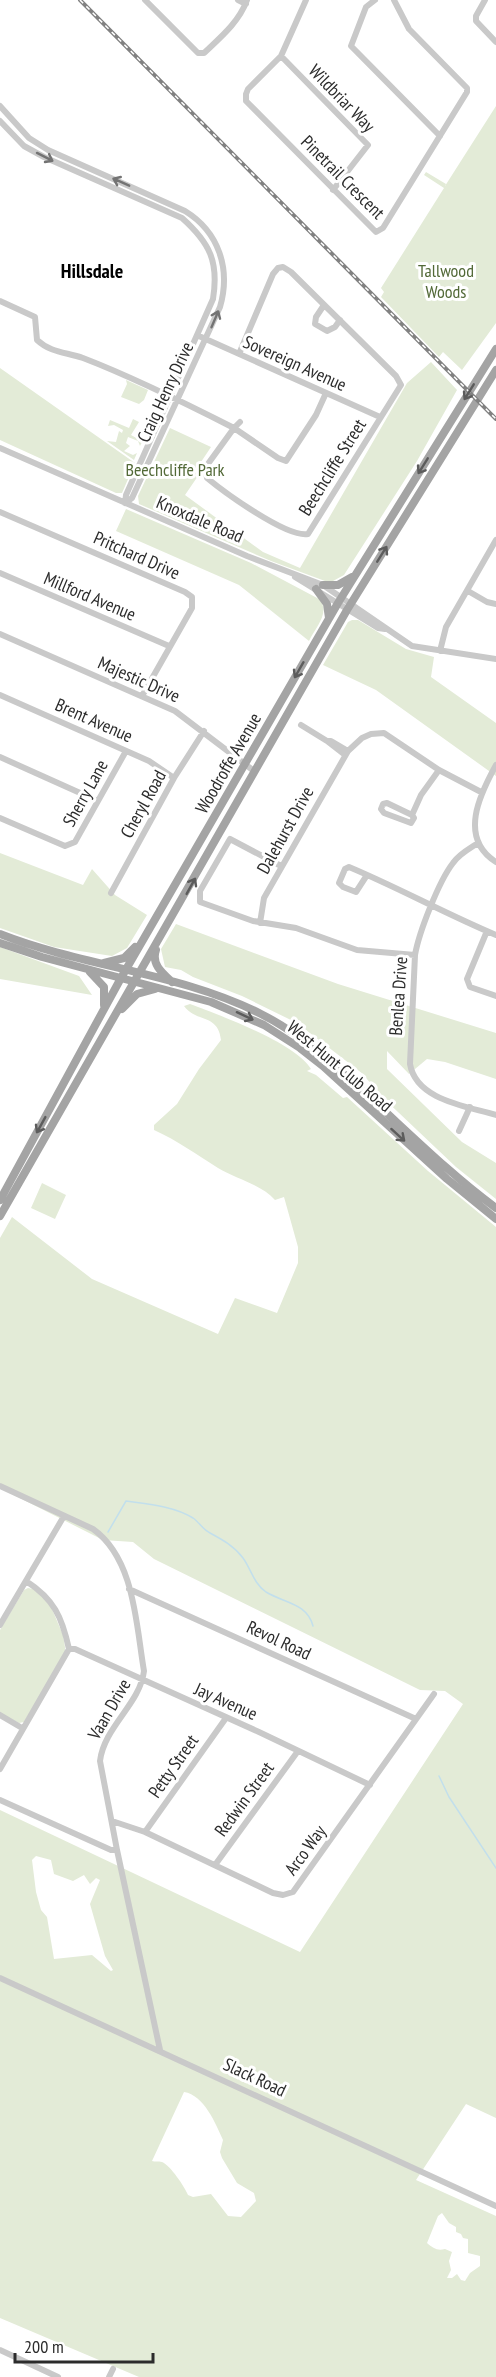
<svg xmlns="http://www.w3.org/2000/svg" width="496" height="2377" font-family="'PT Sans Narrow',sans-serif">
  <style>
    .green { fill: #e3ebd7; fill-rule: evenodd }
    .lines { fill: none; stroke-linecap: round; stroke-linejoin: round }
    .stream { stroke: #c2dfec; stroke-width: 1.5 }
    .minor { stroke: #c9c9c9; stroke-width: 6 }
    .major { stroke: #a4a4a4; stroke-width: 8 }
    .rail-casing { stroke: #818181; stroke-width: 4 }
    .rail { stroke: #fff; stroke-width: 1.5; stroke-dasharray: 4.5; stroke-linecap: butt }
    .oneway { stroke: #737373 }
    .oneway2 { stroke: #5c5c5c }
    .labels { text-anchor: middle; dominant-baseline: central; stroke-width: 6; stroke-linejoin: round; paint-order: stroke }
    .street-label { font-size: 18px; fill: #2c2c2c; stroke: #fff }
    .park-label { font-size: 18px; fill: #526937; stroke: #fff }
    .neighbourhood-label { font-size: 20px; font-weight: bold; fill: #000; stroke: #fff }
  </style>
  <rect width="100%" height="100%" fill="#fff"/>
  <path class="green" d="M 496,106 L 496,323 L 462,370 L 443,352 L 439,357 L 381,297 L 384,292 L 381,288 L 444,188 L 424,175 L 426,172 L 446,184 L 445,186 Z
    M 431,362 L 457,390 L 417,461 L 344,575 L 333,581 L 325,581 L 271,561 L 139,504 L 138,496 L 170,428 L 211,447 L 199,465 L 198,476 L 185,495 L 263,552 L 300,568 L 407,383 Z
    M 0,368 L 135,463 L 122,493 L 116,493 L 0,440 Z
    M 126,380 L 148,390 L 144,400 L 139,404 L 121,397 L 127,384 Z
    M 133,419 L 139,422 L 131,435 L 140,440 L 144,438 L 140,446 L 138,441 L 128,437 L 126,443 L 130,446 L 124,451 L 133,455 L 137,453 L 134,460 L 107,441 L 116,442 L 119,431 L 122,433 L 123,430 L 114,425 L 108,426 L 110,420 L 129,428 Z
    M 126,509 L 251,563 L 319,599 C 331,612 316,627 309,641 L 239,585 L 116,531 Z
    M 352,620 L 358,620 L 406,649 L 434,657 L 431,677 L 496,723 L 496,776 L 376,690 L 323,665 L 348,622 Z
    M 0,853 L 83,885 L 92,869 L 115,895 L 147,915 L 127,948 L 112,956 L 54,947 L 0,928 Z
    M 176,924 L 338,984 L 496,1033 L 496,1079 L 445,1062 L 427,1059 L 409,1074 L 387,1051 L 387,1069 L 462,1142 L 496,1163 L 496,1199 L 456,1167 L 379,1094 L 363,1074 L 297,1023 L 242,996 L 193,977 L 181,970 L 165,967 L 161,949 Z
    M 0,947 L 79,976 L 92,995 L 0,979 Z
    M 190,1004 C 219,1015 296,1043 311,1069 L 307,1071 L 316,1075 L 343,1098 L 347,1097 L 428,1171 L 496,1227 L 496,2118 L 466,2104 L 416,2180 L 496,2216 L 496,2377 L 139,2377 L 0,2318 L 0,1810 L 300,1952 L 463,1704 L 445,1691 L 420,1690 L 154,1559 L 133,1542 L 103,1540 L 0,1488 L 0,1238 L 12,1217 L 92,1279 L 218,1334 L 235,1298 L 277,1313 L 298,1263 L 298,1247 L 284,1197 L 275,1200 C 261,1184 236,1179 218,1168 C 196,1154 178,1141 154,1130 L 154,1125 L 177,1104 L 199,1069 L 221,1040 C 218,1013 196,1023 184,1006 ZM 36,1856 L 51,1860 L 54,1874 L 73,1881 L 84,1875 L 90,1884 L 96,1878 L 100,1880 L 90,1904 L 105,1956 L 113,1970 L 111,1971 L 92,1955 L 54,1959 L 47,1917 L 41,1910 L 36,1892 L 32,1860 ZM 184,2092 C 204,2095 216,2124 223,2140 L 220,2152 L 222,2158 L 237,2183 L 254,2193 L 256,2201 L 241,2217 L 228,2216 L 211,2194 L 193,2197 L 188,2195 C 185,2187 170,2165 162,2162 C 158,2161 155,2162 152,2161 ZM 442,2213 L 449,2223 L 456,2227 L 456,2232 L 461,2234 L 463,2238 L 468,2239 L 468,2253 L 480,2256 L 480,2266 L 470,2273 L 465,2281 L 461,2280 L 457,2274 L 452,2278 L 447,2278 L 451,2270 L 449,2261 L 452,2252 L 445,2249 C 437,2251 433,2248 427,2243 L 438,2216 Z
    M 42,1183 L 66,1195 L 55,1219 L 31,1208 Z
    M 28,1588 L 33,1589 L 49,1602 L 63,1635 L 65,1647 L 65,1654 L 24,1722 L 19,1723 L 0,1713 L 0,1630 L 24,1590 Z"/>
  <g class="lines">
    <path class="stream" d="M 108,1532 L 126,1501 C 147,1504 174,1506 193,1518 C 199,1522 203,1530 210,1533 C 223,1540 234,1546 243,1558 C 251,1569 254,1584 266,1592 C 284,1603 307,1603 313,1626
      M 439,1776 L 449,1797 L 496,1868"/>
    <path class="minor" d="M 145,0 L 198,53 L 204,53 C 221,37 239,22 247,0
      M 238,0 L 246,4
      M 306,0 L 281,56 L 248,89 L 246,94 L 246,101 L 376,232 L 383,228 L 467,92 L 467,88 L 409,29 L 394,0
      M 375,0 L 366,7 L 351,46 L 440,136
      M 485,0 L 476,16 L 476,21 L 496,42
      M 281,56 L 368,145 L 333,190
      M 0,106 L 29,138 L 48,150 L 185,211 C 219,232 231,269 220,307 L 132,498 L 125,503
      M 0,121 L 24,146 L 44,157 L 182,218 C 210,243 219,262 213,299 L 126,495 L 125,503
      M 0,301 L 35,317 L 37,340 C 51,353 66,352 83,358 C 135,378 185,403 234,428 L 205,468 L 207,478 C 224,492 287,538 308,534 L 401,385 L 396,376 L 291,272 L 283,267 L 278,268 L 273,274 L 239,354
      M 324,305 L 316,317 L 315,324 L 327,331 L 335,327 L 340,320
      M 199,336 L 380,417
      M 240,422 L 234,428 L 278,458 L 286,461 L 316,415 L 326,393
      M 0,448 L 247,556 L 323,585 L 412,646 L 496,659
      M 0,512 L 185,592 L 192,597 L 192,608 L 142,696
      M 0,573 L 169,646
      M 295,577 L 378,628 L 385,629
      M 468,591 L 487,602 L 496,604
      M 0,634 L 175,711 L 254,771
      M 440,651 L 446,627 L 496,540
      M 0,695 L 149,761 L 174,778
      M 301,725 L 327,741
      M 345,755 L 327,741 L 331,741 L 348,751
      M 0,757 L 98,801
      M 496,765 C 480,794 458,838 496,862
      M 412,815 L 387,803 L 383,804 L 381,809 L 384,813 L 411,823 L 414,818 L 412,815 L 421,795 L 439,770
      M 0,818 L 65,846 L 75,842 L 126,751
      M 478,843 C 469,849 459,854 453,863 C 439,881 419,932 415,955 L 410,1064 C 416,1100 466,1106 496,1115
      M 281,866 L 230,839 L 200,891 L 200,902 L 253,921 L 296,928 L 357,950 L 415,955
      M 367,875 L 356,892 L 343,887 L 339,883 L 345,869 L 349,867 C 399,888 446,914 496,935
      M 111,893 L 174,778 L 204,731
      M 260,923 L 264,898 L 348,751 L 362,738 L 371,734 L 384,733 L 439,770 L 481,792
      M 487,931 L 467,979 L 470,987 L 496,996
      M 459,1131 L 470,1107
      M 0,1486 L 93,1529 C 135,1559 136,1625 144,1671 C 140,1704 104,1727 100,1761 L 117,1850 L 160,2050
      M 129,1589 L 416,1719
      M 0,1625 L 64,1516
      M 69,1649 L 75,1649 L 259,1732 L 370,1785
      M 0,1715 L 22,1728
      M 0,1769 L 69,1649 C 62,1617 54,1599 26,1581
      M 0,1800 L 111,1850 L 117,1850
      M 112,1821 L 145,1832 L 273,1893 L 283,1895 L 293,1892 L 434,1694
      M 145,1832 L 226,1718
      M 215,1865 L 298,1751
      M 0,1978 L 496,2206
      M 0,2350 L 58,2377
      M 109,2377 L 113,2369"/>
    <path class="major" d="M 323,585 L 338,585 L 352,577
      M 316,589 L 327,604 L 329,618
      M 0,934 C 84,967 181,973 261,1014 C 297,1032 326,1058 356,1085 C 402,1126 446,1171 496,1208
      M 0,943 L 42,957 L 211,1002 L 264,1025 L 300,1048 L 323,1066 L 447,1179 L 496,1219
      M 156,950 C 151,964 162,973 172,982
      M 104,963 L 124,958 L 135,947
      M 90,972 L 104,987 L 104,1005
      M 122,1009 L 137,994 L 155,989
      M 0,1200 L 121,978 L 338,603 L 496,349
      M 0,1216 L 347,610 L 496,370"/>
    <g class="rail-casing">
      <path id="rail" d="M 80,0 L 496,419"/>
    </g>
    <use href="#rail" class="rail"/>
  </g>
  <defs><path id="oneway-shaft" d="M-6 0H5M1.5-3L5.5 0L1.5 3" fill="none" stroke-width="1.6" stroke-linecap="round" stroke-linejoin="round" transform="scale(1.5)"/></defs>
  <g class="oneway">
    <use href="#oneway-shaft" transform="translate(45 157) rotate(27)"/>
    <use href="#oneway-shaft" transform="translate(121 182) rotate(-156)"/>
    <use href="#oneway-shaft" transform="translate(215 319) rotate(-67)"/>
  </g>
  <g class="oneway2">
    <use href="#oneway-shaft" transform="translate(469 392) rotate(122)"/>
    <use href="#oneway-shaft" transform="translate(423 466) rotate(122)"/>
    <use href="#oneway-shaft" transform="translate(382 554) rotate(-58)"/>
    <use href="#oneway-shaft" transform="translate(299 670) rotate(120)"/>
    <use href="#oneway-shaft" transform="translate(191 886) rotate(-61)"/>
    <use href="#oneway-shaft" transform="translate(245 1016) rotate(25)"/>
    <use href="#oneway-shaft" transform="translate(41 1125) rotate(119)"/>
    <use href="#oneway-shaft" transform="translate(398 1135) rotate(42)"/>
  </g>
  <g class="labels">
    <g class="street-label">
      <text transform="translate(342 98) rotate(46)">Wildbriar Way</text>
      <text transform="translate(343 177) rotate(45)">Pinetrail Crescent</text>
      <text transform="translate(295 363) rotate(24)">Sovereign Avenue</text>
      <text transform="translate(165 392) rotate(-65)">Craig Henry Drive</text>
      <text transform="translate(332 467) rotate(-58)">Beechcliffe Street</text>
      <text transform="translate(200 519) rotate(23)">Knoxdale Road</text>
      <text transform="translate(137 555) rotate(24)">Pritchard Drive</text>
      <text transform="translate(90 596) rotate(23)">Millford Avenue</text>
      <text transform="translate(139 679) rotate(24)">Majestic Drive</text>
      <text transform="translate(94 720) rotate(24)">Brent Avenue</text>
      <text transform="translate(228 763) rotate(-60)">Woodroffe Avenue</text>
      <text transform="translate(85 793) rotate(-61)">Sherry Lane</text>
      <text transform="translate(143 804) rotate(-61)">Cheryl Road</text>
      <text transform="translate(285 830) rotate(-61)">Dalehurst Drive</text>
      <text transform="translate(398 996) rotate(-86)">Benlea Drive</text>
      <text transform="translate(340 1066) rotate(40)">West Hunt Club Road</text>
      <text transform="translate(279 1640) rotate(25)">Revol Road</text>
      <text transform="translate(226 1701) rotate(24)">Jay Avenue</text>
      <text transform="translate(109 1709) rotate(-60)">Vaan Drive</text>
      <text transform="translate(173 1766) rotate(-55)">Petty Street</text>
      <text transform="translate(244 1799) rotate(-54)">Redwin Street</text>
      <text transform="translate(305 1850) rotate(-54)">Arco Way</text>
      <text transform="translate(255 2077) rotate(25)">Slack Road</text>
    </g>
    <g class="park-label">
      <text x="446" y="270">Tallwood<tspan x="446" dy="21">Woods</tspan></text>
      <text x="175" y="469">Beechcliffe Park</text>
    </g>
    <g class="neighbourhood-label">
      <text x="92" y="271">Hillsdale</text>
    </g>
  </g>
  <path d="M15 2353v9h138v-9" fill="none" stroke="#2c2c2c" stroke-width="3"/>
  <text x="24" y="2353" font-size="18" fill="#2c2c2c" stroke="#ffffff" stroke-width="4.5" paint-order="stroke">200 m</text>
</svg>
